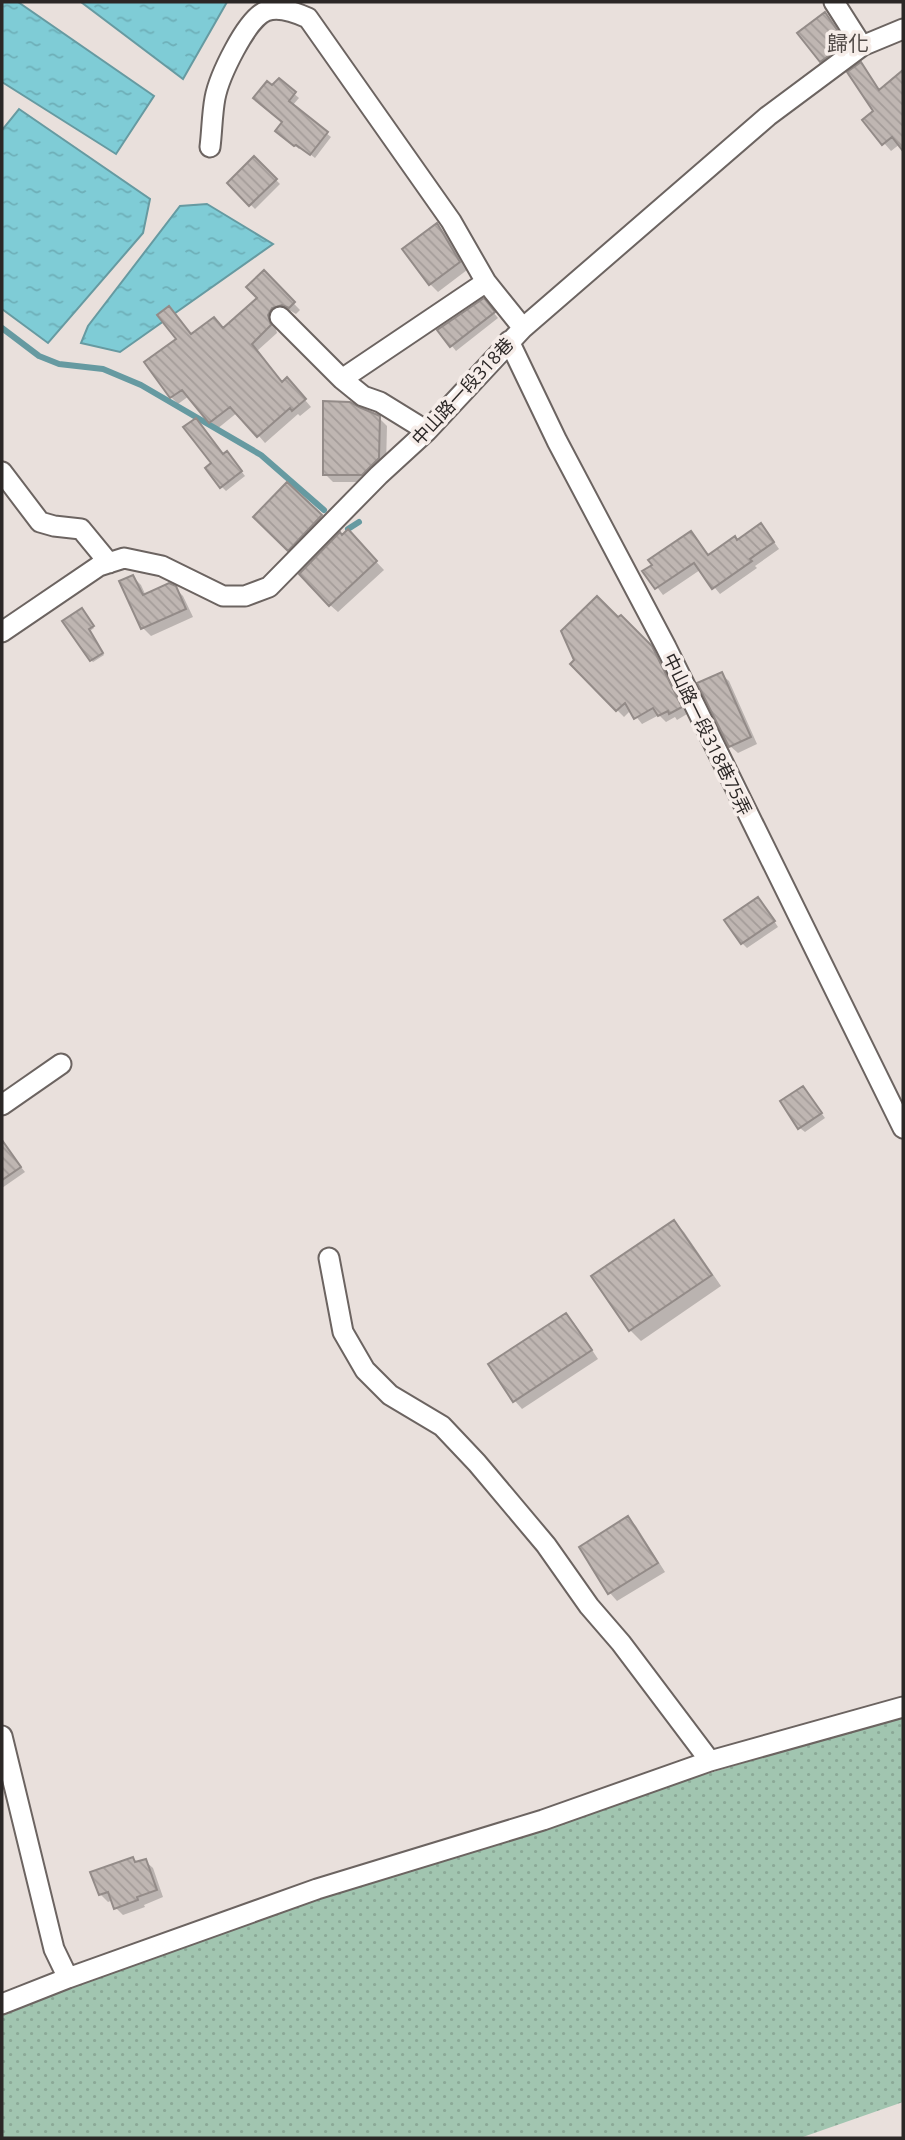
<svg xmlns="http://www.w3.org/2000/svg" width="905" height="2140" font-family="'Open Sans','Noto Sans TC',sans-serif">
  <style>
    .grass { fill: url(#grass-dots) }
    .water { fill: url(#water-ripples); stroke: #669aa1; stroke-width: 2 }
    .shadow { fill: #0003 }
    .lines { fill: none; stroke-linecap: round; stroke-linejoin: round }
    .stream { stroke: #669aa1; stroke-width: 6 }
    .building { fill: url(#building-back-hatch); stroke: #938b88; stroke-width: 2 }
    .minor-casing { stroke: #6c6461; stroke-width: 23 }
    .minor { stroke: #fff; stroke-width: 19 }
    .labels { text-anchor: middle; dominant-baseline: central; stroke-width: 7; stroke-linejoin: round; paint-order: stroke }
    .street-label { font-size: 18px; fill: #2b2726; stroke: #f6ede9 }
    .quarter-label { font-size: 21px; fill: #524b48; stroke: #f6ede9 }
  </style>
  <defs>
    <pattern id="grass-dots" width="8" height="8" patternUnits="userSpaceOnUse" patternTransform="scale(1.75)"><rect width="8" height="8" fill="#a1c5b0"/><path d="M2 2h.1M6 6h.1" fill="none" stroke="#8ba997" stroke-width="1.8" stroke-linecap="round"/></pattern>
    <pattern id="water-ripples" width="26" height="14" patternUnits="userSpaceOnUse" patternTransform="scale(1.75)"><rect width="26" height="14" fill="#7fccd6"/><path d="M2 4q2-2 4 0t4 0M15 11q2-2 4 0t4 0" fill="none" stroke="#6eafb8"/></pattern>
    <pattern id="building-back-hatch" width="6" height="6" patternUnits="userSpaceOnUse" patternTransform="scale(1.75)"><rect width="6" height="6" fill="#bfb6b2"/><path d="M-1 5l2 2M0 0l6 6M5-1l2 2" fill="none" stroke="#a49c99"/></pattern>
  </defs>
  <rect width="100%" height="100%" fill="#e9e0dc"/>
  <path class="grass" d="M 903,1716 L 903,2102 L 800,2138 L 2,2138 L 2,2016 L 317,1889 Z"/>
  <path class="water" d="M 2,2 L 18,2 L 154,96 L 116,154 L 2,82 Z
    M 81,2 L 227,2 L 183,79 Z
    M 19,109 L 150,199 L 143,233 L 48,343 L 2,309 L 2,130 Z
    M 207,204 L 273,244 L 120,352 L 81,343 L 88,326 L 180,206 Z"/>
  <path class="shadow" d="M 843,38 L 849,48 L 826,66 L 821,61 Z
    M 861,64 L 880,91 L 903,72 L 903,148 L 900,144 L 891,151 L 864,120 L 875,111 Z
    M 279,81 L 299,98 L 292,106 L 331,137 L 315,158 L 301,147 L 299,149 L 282,135 L 284,122 L 272,88 Z
    M 254,158 L 280,184 L 255,209 L 229,183 Z
    M 437,225 L 445,233 L 467,270 L 438,292 L 430,284 Z
    M 264,273 L 300,310 L 296,314 L 291,311 L 279,314 L 274,322 L 277,333 L 257,351 L 283,384 L 294,387 L 311,407 L 300,416 L 298,414 L 265,443 L 238,412 L 217,429 L 189,396 L 178,404 L 171,397 L 192,335 L 223,330 L 259,298 Z
    M 488,306 L 498,318 L 456,351 L 439,330 Z
    M 379,418 L 387,426 L 386,466 L 370,482 L 333,482 L 325,474 Z
    M 199,424 L 224,456 L 231,458 L 245,476 L 226,491 L 222,487 Z
    M 287,484 L 328,524 L 296,557 L 255,517 Z
    M 348,532 L 384,570 L 338,612 L 330,605 L 342,537 Z
    M 767,532 L 779,549 L 755,566 L 757,568 L 720,594 L 700,570 L 663,595 L 645,571 L 691,533 L 709,556 L 737,542 Z
    M 133,577 L 141,585 L 146,596 L 175,588 L 183,596 L 193,617 L 151,636 L 143,628 L 121,582 Z
    M 84,612 L 94,628 L 90,631 L 104,655 L 93,662 L 91,660 Z
    M 621,617 L 658,655 L 687,714 L 677,720 L 675,717 L 666,722 L 659,715 L 642,724 L 631,710 L 624,717 L 572,664 Z
    M 721,674 L 729,681 L 757,744 L 738,753 L 730,746 Z
    M 763,904 L 778,927 L 747,948 L 742,943 Z
    M 803,1088 L 825,1118 L 805,1132 L 800,1128 Z
    M 6,1148 L 25,1172 L 2,1188 L 2,1151 Z
    M 674,1222 L 684,1232 L 721,1286 L 641,1341 L 630,1330 L 593,1277 Z
    M 566,1315 L 574,1323 L 598,1359 L 522,1409 L 515,1401 L 491,1365 Z
    M 628,1518 L 636,1526 L 665,1572 L 617,1601 L 610,1593 L 581,1547 Z
    M 133,1859 L 137,1863 L 145,1861 L 153,1868 L 163,1897 L 144,1905 L 145,1907 L 123,1915 L 116,1908 L 113,1900 L 108,1902 L 100,1894 Z"/>
  <g class="lines">
    <path class="stream" d="M 2,328 L 39,356 L 59,364 L 103,369 L 141,385 L 261,455 L 324,510
      M 348,529 L 359,522"/>
  </g>
  <path class="building" d="M 825,12 L 846,43 L 820,62 L 797,33 Z
    M 861,62 L 879,90 L 903,70 L 903,151 L 892,137 L 882,145 L 862,120 L 873,111 L 847,72 Z
    M 279,78 L 296,92 L 289,101 L 328,132 L 310,155 L 296,145 L 294,146 L 275,131 L 282,122 L 253,98 L 267,81 L 272,85 Z
    M 254,156 L 277,179 L 249,206 L 227,183 Z
    M 437,223 L 460,262 L 429,285 L 402,249 Z
    M 264,270 L 295,302 L 289,308 L 282,305 L 272,308 L 268,315 L 271,325 L 252,344 L 282,382 L 287,377 L 306,399 L 292,411 L 290,408 L 257,437 L 230,407 L 209,423 L 182,390 L 170,398 L 144,362 L 176,339 L 157,315 L 169,306 L 191,334 L 214,317 L 223,328 L 257,298 L 246,287 Z
    M 484,298 L 495,312 L 450,347 L 437,330 Z
    M 323,401 L 350,402 L 359,407 L 380,416 L 379,458 L 362,475 L 323,475 Z
    M 196,418 L 223,454 L 227,451 L 242,471 L 220,488 L 205,468 L 211,463 L 183,427 Z
    M 287,482 L 322,515 L 288,551 L 253,517 Z
    M 761,523 L 774,542 L 750,559 L 752,561 L 712,589 L 694,563 L 655,589 L 642,571 L 652,565 L 648,560 L 691,531 L 708,555 L 735,536 L 737,540 Z
    M 348,529 L 377,561 L 329,606 L 299,574 L 340,532 L 342,535 Z
    M 133,575 L 143,595 L 169,583 L 176,586 L 186,609 L 141,629 L 119,581 Z
    M 597,596 L 618,617 L 621,615 L 652,646 L 682,707 L 669,714 L 668,711 L 658,716 L 653,708 L 634,719 L 625,703 L 616,711 L 570,664 L 574,660 L 561,631 Z
    M 82,608 L 94,626 L 89,629 L 103,653 L 90,661 L 62,621 Z
    M 722,672 L 751,737 L 729,747 L 697,683 Z
    M 758,897 L 775,921 L 741,944 L 724,920 Z
    M 803,1086 L 822,1113 L 798,1129 L 780,1101 Z
    M 2,1140 L 21,1167 L 2,1180 Z
    M 674,1220 L 712,1275 L 629,1331 L 591,1276 Z
    M 566,1313 L 592,1350 L 513,1402 L 488,1364 Z
    M 628,1516 L 658,1563 L 608,1594 L 579,1547 Z
    M 133,1857 L 135,1862 L 146,1859 L 157,1890 L 137,1897 L 138,1900 L 114,1909 L 108,1892 L 99,1895 L 90,1872 Z"/>
  <g class="lines">
    <g class="minor-casing">
      <path id="minor" d="M 834,2 L 862,46
        M 210,147 C 212,131 212,114 215,98 C 219,77 246,19 266,11 C 279,6 297,13 308,18 L 451,221 L 486,282 L 523,328
        M 280,317 L 342,379 L 363,396 L 380,402 L 427,431
        M 509,341 L 557,441 L 666,647 L 903,1128
        M 342,379 L 486,282
        M 2,472 L 40,522 L 54,526 L 81,529 L 109,563
        M 2,632 L 99,566 L 124,558 L 162,566 L 223,596 L 245,596 L 269,587 L 379,475 L 427,431 L 523,328 L 768,116 L 862,46 L 903,29
        M 2,1105 L 61,1064
        M 329,1258 L 343,1332 L 365,1370 L 390,1395 L 442,1426 L 477,1463 L 546,1545 L 589,1606 L 621,1643 L 710,1761
        M 2,1736 L 54,1949 L 68,1978
        M 2,2004 L 68,1978 L 317,1889 L 543,1820 L 710,1761 L 903,1707"/>
    </g>
    <use href="#minor" class="minor"/>
  </g>
  <g class="labels">
    <g class="street-label">
      <text transform="translate(462 391) rotate(-47)">中山路一段318巷</text>
      <text transform="translate(708 734) rotate(64)">中山路一段318巷75弄</text>
    </g>
    <g class="quarter-label">
      <text x="848" y="43">歸化</text>
    </g>
  </g>
  <rect width="905" height="2140" fill="none" stroke="#2b2726" stroke-width="7"/>
</svg>
